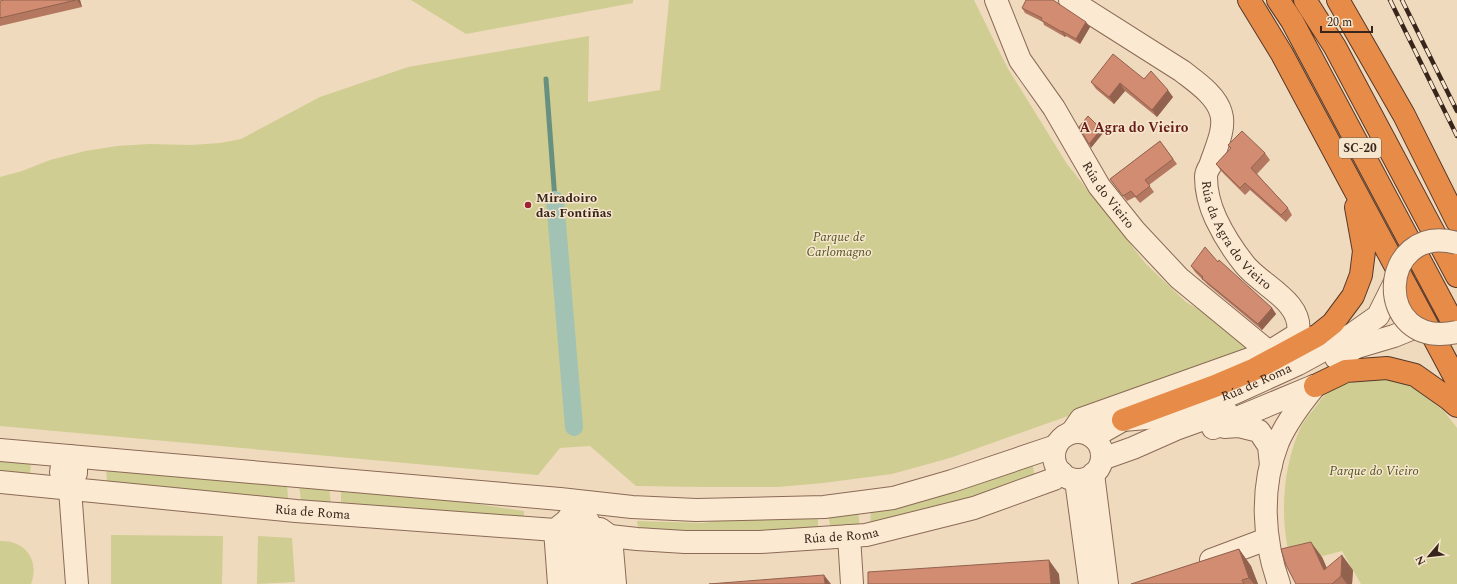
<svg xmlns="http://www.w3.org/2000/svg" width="1457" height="584" font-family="Spectral,serif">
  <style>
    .green { fill: #cfcd91 }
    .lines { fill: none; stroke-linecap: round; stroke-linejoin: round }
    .stream { stroke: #689081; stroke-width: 5 }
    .canal { stroke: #a2c2b4; stroke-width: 18 }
    .minor-casing { stroke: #8a6a56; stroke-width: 24 }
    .highway-casing { stroke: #57392a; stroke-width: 24 }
    .minor { stroke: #fbe9d1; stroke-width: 22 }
    .highway { stroke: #e68b48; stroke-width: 22 }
    .rail-casing { stroke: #38251b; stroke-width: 4.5 }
    .rail { stroke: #f7e6ce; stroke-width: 3; stroke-dasharray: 9; stroke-linecap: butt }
    .minor-bridge-casing { stroke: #8a6a56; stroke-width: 24; stroke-linecap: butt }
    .minor-bridge { stroke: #fbe9d1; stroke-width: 22 }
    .wall { fill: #b47861 }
    .shaded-wall { fill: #92624f }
    .building { fill: #d18c71; stroke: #92624f }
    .poi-dot { fill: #9c2234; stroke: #f7e6ce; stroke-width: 1.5 }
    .labels { text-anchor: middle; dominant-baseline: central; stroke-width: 3; stroke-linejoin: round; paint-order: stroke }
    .shield { fill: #f7e6ce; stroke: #715f51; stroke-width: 1 }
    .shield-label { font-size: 12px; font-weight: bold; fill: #38251b }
    .street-label { font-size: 13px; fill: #38251b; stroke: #f7e6ce }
    .poi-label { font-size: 13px; font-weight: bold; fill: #38251b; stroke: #f7e6ce; text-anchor: start }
    .park-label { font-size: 13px; font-style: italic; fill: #505621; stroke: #f7e6ce }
    .neighbourhood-label { font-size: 14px; font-weight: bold; fill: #671e18; stroke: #f7e6ce }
  </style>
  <rect width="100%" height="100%" fill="#f0dabe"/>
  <path class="green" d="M 411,0 L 633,0 L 633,3 L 466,34 Z
    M 669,0 L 974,0 L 1007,67 L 1067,164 L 1146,264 L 1186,302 L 1256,343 L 1257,349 L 950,458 L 892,474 L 823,483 L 778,487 L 704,487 L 636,486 L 590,446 L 560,448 L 538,475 L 0,426 L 0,177 L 22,171 L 50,160 L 85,151 L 117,146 L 149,144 L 191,145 L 220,143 L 241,139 L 320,97 L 408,67 L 589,36 L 588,102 L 660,90 Z
    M 1376,377 L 1398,381 L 1418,390 L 1444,411 L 1457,428 L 1457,584 L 1361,584 L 1342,551 L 1292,564 C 1279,524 1282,468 1300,429 C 1303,422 1309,415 1314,409 C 1317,405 1321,399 1325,395 C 1342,383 1357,381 1376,377 Z
    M 0,458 L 31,461 L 30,477 L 0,474 Z
    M 1032,460 L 1035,478 L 936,511 L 870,526 L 871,508 Z
    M 106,467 L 287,483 L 288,499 L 107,483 Z
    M 299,484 L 329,487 L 331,504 L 301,501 Z
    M 341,486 L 425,496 L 524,511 L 524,520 L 341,504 Z
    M 858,511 L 860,528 L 831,531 L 828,514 Z
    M 818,515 L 818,531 L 639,532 L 637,521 L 702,523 L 734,519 Z
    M 111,535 L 223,536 L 222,584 L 111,584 Z
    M 258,536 L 292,538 L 295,582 L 257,584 Z
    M 0,541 C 25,540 40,560 31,584 L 0,584 Z"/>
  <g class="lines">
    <path class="stream" d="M 546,79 L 555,200"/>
    <path class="canal" d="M 555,200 L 574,427"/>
    <g class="minor-casing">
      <g id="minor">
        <path id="s1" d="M 996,0 L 1020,60 L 1054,108 L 1099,186 L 1135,231 L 1179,278 L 1269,352"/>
        <path id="s2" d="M 1070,0 L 1182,71 C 1196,82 1216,95 1221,113 C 1226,129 1215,150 1210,166 C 1208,169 1206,174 1206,177 C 1206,192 1210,206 1216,219 C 1224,236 1233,250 1245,265 C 1262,286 1304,302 1298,334 L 1269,352 L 1081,419 L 1072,432"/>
        <path d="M 1336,358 L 1357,347 L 1394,336 L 1416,327"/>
        <path d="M 1224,427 L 1239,426 L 1259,431 L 1269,446 L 1271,465"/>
        <path d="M 1213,428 L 1314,386"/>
        <circle cx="1078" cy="456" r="24"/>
        <path id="s3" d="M 1093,437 L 1123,420 L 1158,417 L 1232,394 L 1298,364 L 1351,335 L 1378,316 L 1394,284"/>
        <path d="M 0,450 L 560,499 L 632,507 L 696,510 L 824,507 L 893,498 L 952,481 L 1056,446"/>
        <path d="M 1102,459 L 1133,448 L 1176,429 L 1226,411"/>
        <path d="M 1093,474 L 1107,584"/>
        <path d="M 1076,480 L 1090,584"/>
        <path id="s4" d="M 0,482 L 296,511 L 555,530 L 637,539 L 685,542 L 760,542 L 866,535 L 974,508 L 1054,479 L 1062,473"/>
        <path d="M 70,489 C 59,474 57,470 70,456 L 76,465 L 76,473 L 70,489 L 77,584"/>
        <path d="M 600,529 L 611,537 L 615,584"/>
        <path d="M 849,536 L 852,584"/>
        <path d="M 1211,560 L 1267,539"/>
        <path d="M 559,584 L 555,530 L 565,522"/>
        <path d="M 577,584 C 576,572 576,558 573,546 C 571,538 564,529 568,519 C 570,515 573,514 577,512 L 588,521 L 591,527 L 595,584"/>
        <path d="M 1279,584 C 1263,539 1260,488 1278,442 C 1287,421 1301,403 1315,386"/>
      </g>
    </g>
    <g class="highway-casing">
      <path id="highway" d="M 1249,0 L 1282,54 L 1457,381
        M 1278,0 L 1292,21 L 1457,330
        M 1305,0 L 1335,47 L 1457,276
        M 1338,0 L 1404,115 L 1457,221
        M 1315,386 L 1346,371 L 1387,368 L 1415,375 L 1449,399 L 1457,406
        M 1123,420 L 1215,386 L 1255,369 L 1318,335 L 1333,323 L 1353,296 L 1361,275 L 1364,251 L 1356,207"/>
    </g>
    <use href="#minor" class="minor"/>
    <use href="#highway" class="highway"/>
    <g class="rail-casing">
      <path id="rail" d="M 1390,0 L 1457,136
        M 1402,0 L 1457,111"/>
    </g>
    <use href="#rail" class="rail"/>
    <g class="minor-bridge-casing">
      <path id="minor-bridge" d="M 1457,243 C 1377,221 1371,351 1457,332"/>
    </g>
    <use href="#minor-bridge" class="minor-bridge"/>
  </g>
  <path class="wall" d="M 80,0 L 82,7 L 0,26 L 0,1 Z
    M 1055,2 L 1090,27 L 1080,44 L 1066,36 L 1065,37 L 1044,25 L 1043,22 L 1025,13 L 1022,8 Z
    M 1144,79 L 1173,97 L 1157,117 L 1125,91 L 1114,104 L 1096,89 L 1091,82 Z
    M 1160,141 L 1177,164 L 1149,185 L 1154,192 L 1140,203 L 1135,197 L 1127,201 L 1110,179 Z
    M 1228,145 L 1265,153 L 1270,160 L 1257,174 L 1288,208 L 1292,215 L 1286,222 L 1250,190 L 1245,195 L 1221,171 L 1216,164 L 1230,149 Z
    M 1218,262 L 1272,308 L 1276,314 L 1262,330 L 1208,285 L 1195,272 L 1191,266 Z
    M 1239,549 L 1251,566 L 1258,584 L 1131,584 Z
    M 1322,557 L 1327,568 L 1353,570 L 1352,584 L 1296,584 Z"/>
  <path class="shaded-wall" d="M 77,0 L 80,0 L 82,7 Z
    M 1086,22 L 1090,27 L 1080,44 L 1076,39 Z
    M 1062,31 L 1066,36 L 1065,37 L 1062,32 Z
    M 1120,83 L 1125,91 L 1114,104 L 1109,97 Z
    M 1168,90 L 1173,97 L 1157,117 L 1152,110 Z
    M 1101,129 L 1104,132 L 1091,148 L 1089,144 Z
    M 1272,308 L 1276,314 L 1262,330 L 1258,324 Z
    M 1311,542 L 1322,557 L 1333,583 L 1324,570 Z
    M 1239,549 L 1251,566 L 1258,584 L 1254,584 L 1249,578 Z
    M 1342,555 L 1353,570 L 1352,584 L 1347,584 L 1341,576 Z
    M 1049,560 L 1059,574 L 1060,584 L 1051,584 Z
    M 824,575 L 831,584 L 825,584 Z"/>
  <path class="building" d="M 4,0 L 76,0 L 0,18 L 0,1 Z
    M 1026,0 L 1053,0 L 1086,22 L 1076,39 L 1062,31 L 1062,32 L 1041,20 L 1042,18 L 1022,8 Z
    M 1113,54 L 1144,79 L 1151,71 L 1168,90 L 1152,110 L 1120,83 L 1109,97 L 1091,82 Z
    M 1088,116 L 1101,129 L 1089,144 L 1079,127 Z
    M 1242,131 L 1265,153 L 1251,168 L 1288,208 L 1281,215 L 1245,183 L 1240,188 L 1216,164 L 1231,148 L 1228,145 Z
    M 1160,141 L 1173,159 L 1145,180 L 1150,186 L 1136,197 L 1131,191 L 1123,196 L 1110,179 Z
    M 1205,247 L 1218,262 L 1219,260 L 1272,308 L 1258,324 L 1204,280 L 1202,279 L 1203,277 L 1191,266 Z
    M 1311,542 L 1324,570 L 1342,555 L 1341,576 L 1332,584 L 1296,584 L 1286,565 L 1281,549 Z
    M 1239,549 L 1249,578 L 1242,580 L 1244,584 L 1131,584 Z
    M 1049,560 L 1051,584 L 868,584 L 868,572 Z
    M 824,575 L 825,584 L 709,584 Z"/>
  <circle class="poi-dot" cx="528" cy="205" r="4"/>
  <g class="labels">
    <rect class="shield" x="1339" y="138" width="42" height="20" rx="3"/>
    <g class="shield-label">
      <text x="1360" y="148">SC-20</text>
    </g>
    <g class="street-label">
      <text stroke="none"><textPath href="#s1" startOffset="226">Rúa do Vieiro</textPath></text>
      <text stroke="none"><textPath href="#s2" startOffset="325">Rúa da Agra do Vieiro</textPath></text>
      <text stroke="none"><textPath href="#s3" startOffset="174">Rúa de Roma</textPath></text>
      <text stroke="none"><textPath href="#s4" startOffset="314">Rúa de Roma</textPath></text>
      <text stroke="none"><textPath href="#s4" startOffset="844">Rúa de Roma</textPath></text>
    </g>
    <g class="poi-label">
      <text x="536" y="198">Miradoiro<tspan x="536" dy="15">das Fontiñas</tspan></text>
    </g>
    <g class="park-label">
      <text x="839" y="237">Parque de<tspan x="839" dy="15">Carlomagno</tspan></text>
      <text x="1374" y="471">Parque do Vieiro</text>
    </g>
    <g class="neighbourhood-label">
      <text x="1134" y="127">A Agra do Vieiro</text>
    </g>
  </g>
  <g transform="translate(1429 556) rotate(242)" stroke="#f7e6ce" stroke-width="3" paint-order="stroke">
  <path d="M0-3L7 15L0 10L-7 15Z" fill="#38251b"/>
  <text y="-6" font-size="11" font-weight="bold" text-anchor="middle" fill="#38251b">N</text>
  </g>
  <path d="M1321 26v6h51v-6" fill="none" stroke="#38251b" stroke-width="2"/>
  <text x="1327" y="26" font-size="12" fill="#38251b" stroke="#f7e6ce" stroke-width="3" paint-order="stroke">20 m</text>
</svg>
